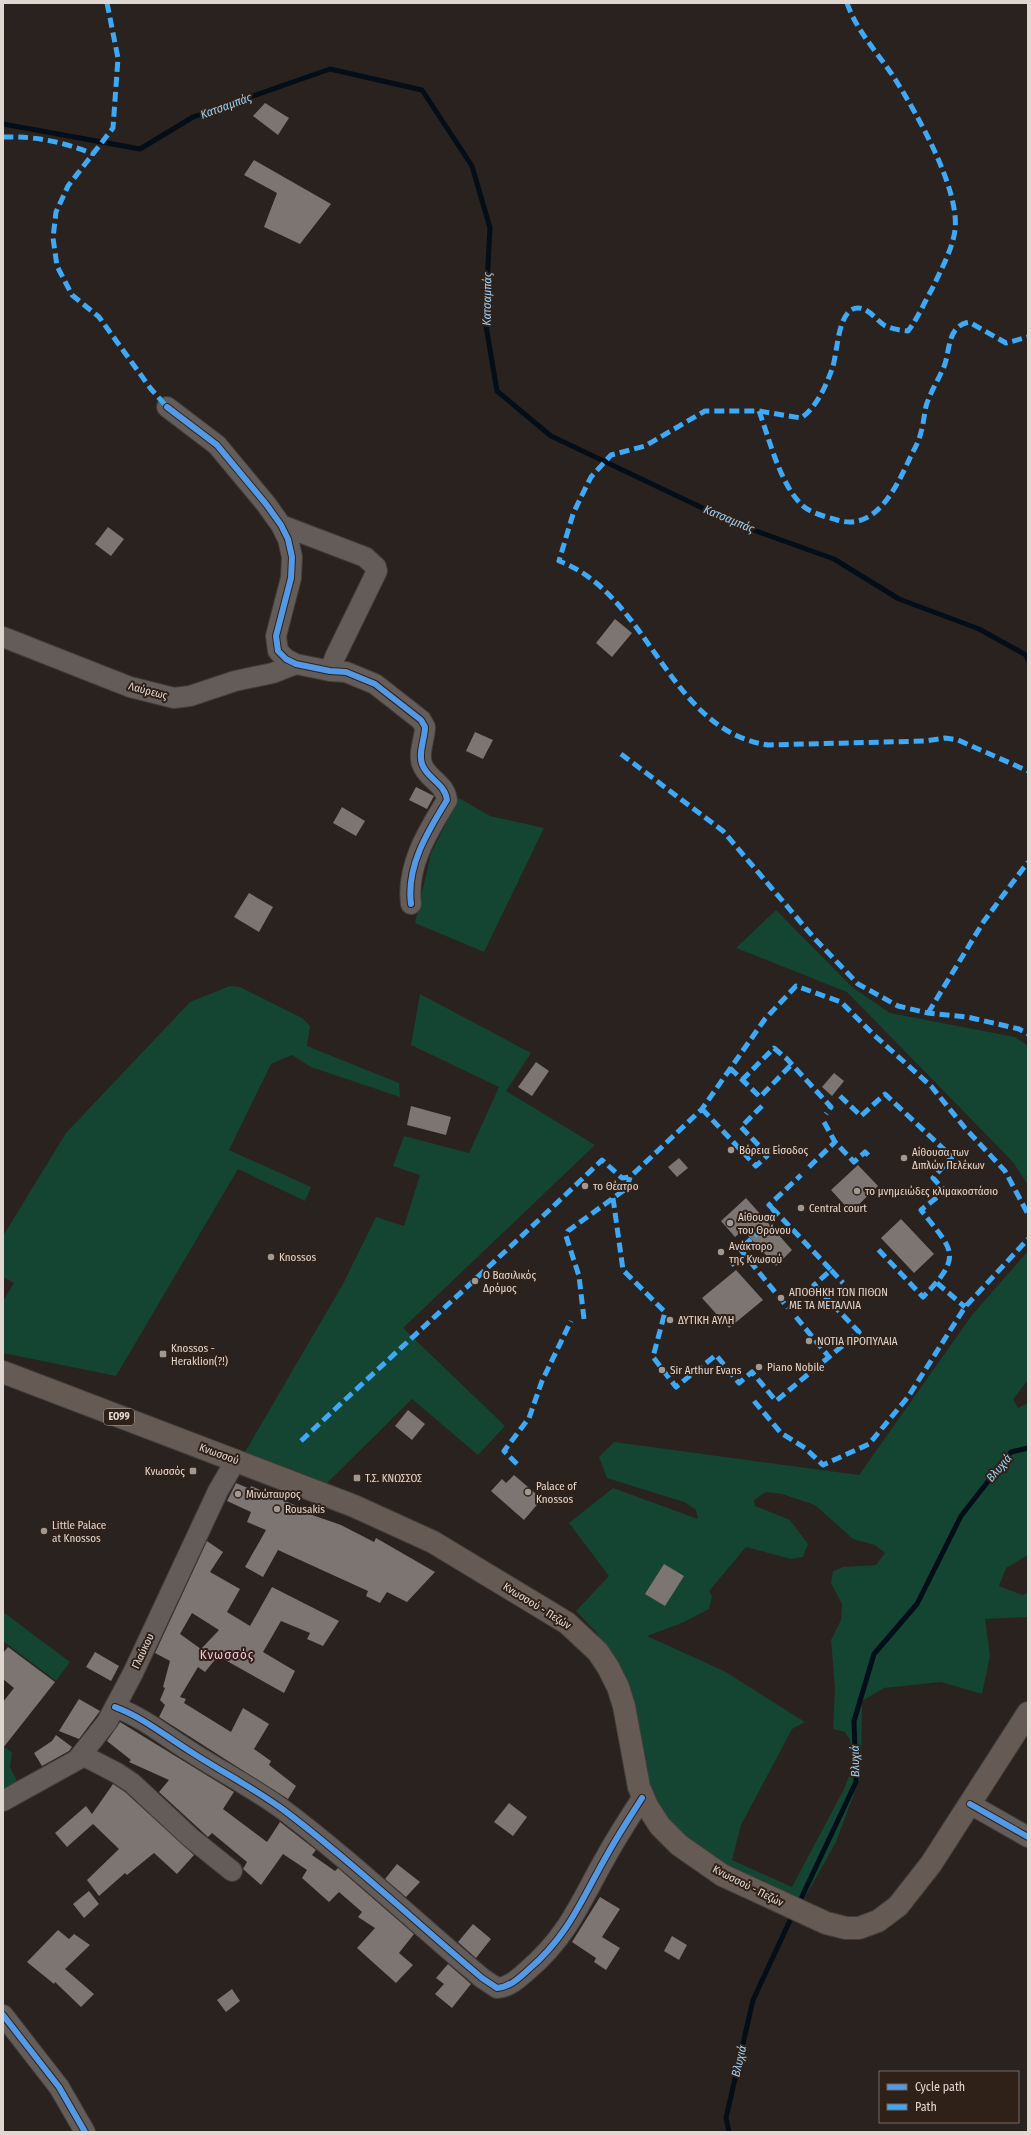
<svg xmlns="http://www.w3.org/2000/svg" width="1031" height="2135" font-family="'Fira Sans Condensed',sans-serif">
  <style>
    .green { fill: #144432; fill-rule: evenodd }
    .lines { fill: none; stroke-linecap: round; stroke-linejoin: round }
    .stream { stroke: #040e19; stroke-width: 5 }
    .building { fill: #7c7571; fill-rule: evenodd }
    .minor-casing { stroke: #433d39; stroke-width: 22 }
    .major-casing { stroke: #433d39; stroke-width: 24 }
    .minor { stroke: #635c58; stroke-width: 20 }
    .major { stroke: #665b54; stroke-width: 22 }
    .quiet { stroke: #3fa9f5; stroke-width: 5; stroke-dasharray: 10 5; stroke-linecap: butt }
    .cycleway-casing { stroke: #302118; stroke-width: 8 }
    .cycleway { stroke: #5399e6; stroke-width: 6 }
    .poi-dot { fill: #a19892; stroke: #302118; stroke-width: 1.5 }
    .labels { text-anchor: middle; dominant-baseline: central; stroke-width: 4; stroke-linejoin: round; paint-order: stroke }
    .shield { fill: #302118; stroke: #aca09a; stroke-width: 1 }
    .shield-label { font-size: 10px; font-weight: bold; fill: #e1d7d1 }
    .street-label { font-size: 11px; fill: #e1d7d1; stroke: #302118 }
    .poi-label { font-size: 11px; fill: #e1d7d1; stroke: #302118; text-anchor: start }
    .water-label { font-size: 12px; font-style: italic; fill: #99cff5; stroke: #302118 }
    .quarter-label { font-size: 13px; letter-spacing: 1px; fill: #fcbfde; stroke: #302118 }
  </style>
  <rect width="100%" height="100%" fill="#2a221e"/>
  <path class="green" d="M 459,798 L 490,816 L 544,828 L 484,952 L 415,923 L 431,853 Z
    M 776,910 L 852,987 L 890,1013 L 1015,1037 L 1028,1046 L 1028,1185 L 1013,1162 L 847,992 L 736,948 Z
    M 230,986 L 240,987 L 302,1018 L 310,1026 L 307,1046 L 399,1083 L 400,1097 L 311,1067 L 292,1055 L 271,1064 L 229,1150 L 311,1187 L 305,1201 L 238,1169 L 116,1376 L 3,1353 L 3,1301 L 14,1283 L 3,1277 L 3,1236 L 66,1133 L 190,1002 Z
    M 420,994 L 531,1053 L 506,1091 L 595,1145 L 403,1328 L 505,1426 L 478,1455 L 412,1399 L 322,1488 L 245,1452 L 343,1284 L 376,1217 L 404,1226 L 420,1175 L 393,1166 L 404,1136 L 469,1153 L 499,1087 L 411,1045 Z
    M 1028,1251 L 1028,1380 L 1013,1399 L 1018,1408 L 1028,1403 L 1028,1555 L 1006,1568 L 999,1586 L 1023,1595 L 1028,1592 L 1028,1617 L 985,1619 L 990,1656 L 982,1694 L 941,1682 L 884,1688 L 862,1701 L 861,1775 L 836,1842 L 804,1899 L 788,1897 L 744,1876 L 678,1833 L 644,1785 L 606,1647 L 596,1632 L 576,1611 L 609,1576 L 569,1523 L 613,1488 L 698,1519 L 696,1510 L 684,1502 L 607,1478 L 599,1457 L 614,1442 L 859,1475 L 972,1315 ZM 766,1492 L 782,1494 L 815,1505 L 853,1539 L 875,1545 L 885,1553 L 876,1565 L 843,1567 L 833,1571 L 831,1583 L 842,1604 L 841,1620 L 831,1640 L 835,1688 L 833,1729 L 845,1732 L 850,1740 L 852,1768 L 844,1789 L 792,1887 L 732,1860 L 741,1825 L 792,1729 L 805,1722 L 724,1671 L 647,1636 L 682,1623 L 709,1609 L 712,1596 L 709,1591 L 746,1547 L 791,1559 L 803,1557 L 808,1544 L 790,1520 L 755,1506 L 754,1500 Z
    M 3,1612 L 70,1662 L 56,1681 L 3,1641 Z
    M 3,1746 L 12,1753 L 10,1767 L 20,1787 L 3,1803 Z"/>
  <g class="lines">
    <path class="stream" d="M 3,124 L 140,149 L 193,117 L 330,69 L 422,90 L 472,166 L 490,228 L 485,320 L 497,391 L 551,436 L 734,523 L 834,559 L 899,599 L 979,629 L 1026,655 L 1028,660
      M 798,1905 L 856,1782 L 854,1721 L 874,1654 L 917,1604 L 961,1516 L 1011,1452 L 1028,1448
      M 729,2132 L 726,2118 L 753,2000 L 793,1914"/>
  </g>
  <path class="building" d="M 265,103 L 289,118 L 278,135 L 253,116 Z
    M 254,160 L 331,204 L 300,244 L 264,227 L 277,193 L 244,175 Z
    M 108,527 L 124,539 L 111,556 L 95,544 Z
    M 615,619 L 632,633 L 612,657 L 596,643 Z
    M 475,732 L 493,740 L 483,759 L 466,751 Z
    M 416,787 L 434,796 L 427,809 L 409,800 Z
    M 342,807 L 365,821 L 356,836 L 333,823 Z
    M 249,893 L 273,907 L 259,932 L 234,917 Z
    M 536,1062 L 549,1071 L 532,1096 L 518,1087 Z
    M 834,1073 L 844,1081 L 832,1096 L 822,1087 Z
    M 411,1106 L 451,1117 L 446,1135 L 407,1125 Z
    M 679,1158 L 688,1168 L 677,1177 L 668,1167 Z
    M 858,1165 L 878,1186 L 851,1212 L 831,1190 Z
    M 746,1198 L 792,1250 L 776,1266 L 743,1230 L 735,1237 L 721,1221 Z
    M 901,1219 L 934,1254 L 914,1273 L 881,1238 Z
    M 736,1270 L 763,1300 L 729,1328 L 702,1298 Z
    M 408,1410 L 425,1424 L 412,1440 L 395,1426 Z
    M 514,1475 L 542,1499 L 524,1520 L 491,1491 L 502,1479 L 506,1483 Z
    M 236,1483 L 250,1489 L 251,1486 L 299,1507 L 298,1510 L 341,1525 L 374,1542 L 376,1538 L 435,1572 L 407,1602 L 387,1592 L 380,1603 L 366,1596 L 368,1591 L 278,1550 L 263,1577 L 245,1567 L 266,1530 L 247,1522 L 251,1512 L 227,1501 Z
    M 207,1541 L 223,1552 L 210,1572 L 240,1589 L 227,1612 L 250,1626 L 272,1587 L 339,1621 L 323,1646 L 307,1639 L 310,1633 L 281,1621 L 263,1652 L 295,1671 L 284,1693 L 218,1656 L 205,1672 L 198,1667 L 180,1697 L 186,1699 L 184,1703 L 231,1732 L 243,1708 L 269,1724 L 254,1749 L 271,1761 L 269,1765 L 296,1786 L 288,1799 L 159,1717 L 165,1705 L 160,1700 L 165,1688 L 163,1687 L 170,1661 L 155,1653 ZM 192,1613 L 219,1630 L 201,1649 L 180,1634 Z
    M 664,1564 L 684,1576 L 665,1606 L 645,1594 Z
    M 8,1647 L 55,1682 L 3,1748 L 3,1702 L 14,1688 L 3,1679 L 3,1653 Z
    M 95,1652 L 119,1666 L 111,1681 L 86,1667 Z
    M 79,1699 L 100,1711 L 79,1739 L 59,1731 Z
    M 120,1722 L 234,1792 L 223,1809 L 267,1842 L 280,1822 L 316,1850 L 312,1855 L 335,1871 L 338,1868 L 414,1934 L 399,1953 L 413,1965 L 396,1983 L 357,1948 L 375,1928 L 358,1917 L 362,1912 L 339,1892 L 329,1902 L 302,1878 L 307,1870 L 283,1854 L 261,1885 L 243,1869 L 247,1862 L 212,1833 L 208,1837 L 159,1792 L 169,1780 L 129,1762 L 131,1760 L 107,1741 Z
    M 56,1735 L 72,1747 L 69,1751 L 42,1766 L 34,1753 L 52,1741 Z
    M 113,1784 L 125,1792 L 194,1855 L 177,1874 L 154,1853 L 127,1875 L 125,1873 L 99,1896 L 87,1880 L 119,1849 L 93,1824 L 67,1847 L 55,1833 L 86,1806 L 92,1814 Z
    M 509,1803 L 527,1817 L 513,1836 L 494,1822 Z
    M 397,1864 L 420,1882 L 406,1897 L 385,1879 Z
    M 89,1891 L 99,1904 L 84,1918 L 73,1904 Z
    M 600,1897 L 620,1909 L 602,1937 L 620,1948 L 606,1970 L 594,1962 L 596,1958 L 572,1942 Z
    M 473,1924 L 491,1939 L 476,1958 L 458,1942 Z
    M 58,1930 L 69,1939 L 74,1934 L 90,1945 L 65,1969 L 94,1994 L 81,2007 L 55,1982 L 54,1984 L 27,1962 Z
    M 672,1936 L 687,1945 L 679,1960 L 664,1951 Z
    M 448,1964 L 471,1984 L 452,2008 L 435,1994 L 444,1984 L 436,1978 Z
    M 232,1989 L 240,2001 L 226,2012 L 217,2000 Z"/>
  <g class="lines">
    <g class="minor-casing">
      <path id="minor" d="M 167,407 L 217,445 L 266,504 L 281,525 L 288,539 L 292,557 L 291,578 L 276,636 L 278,651 L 286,659 L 296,664 L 330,671 L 346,672 L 375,684 L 421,720 L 425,727 C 425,739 418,752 422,764 C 427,779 445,783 447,800 C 428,831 406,866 411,904
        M 281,525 L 365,557 L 376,567 L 377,571 L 335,657 L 330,671
        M 3,637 L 130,687 L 174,698 L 190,696 L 235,681 L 273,673 L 296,664
        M 115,1707 C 142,1717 164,1735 188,1750 C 220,1771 254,1788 285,1811 C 354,1863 416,1923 482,1978 L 497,1988 C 510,1987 519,1978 528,1970 C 569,1935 581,1900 607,1855 C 618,1835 630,1817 642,1798
        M 82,1755 L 117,1773 L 132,1783 L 191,1838 L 232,1871
        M 3,1801 L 77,1760 L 107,1722 L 133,1673 L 218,1491 L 236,1460
        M 970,1804 L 1028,1837
        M 3,2015 L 59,2087 L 85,2132"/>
    </g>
    <g class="major-casing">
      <path id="major" d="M 3,1372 L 354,1506 L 433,1542 L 567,1623 L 598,1652 L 608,1667 L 618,1687 L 624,1706 L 639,1787 L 647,1806 L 660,1826 L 679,1845 L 722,1875 L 826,1923 L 846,1928 L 859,1928 L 878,1921 L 898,1906 L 931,1864 L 1028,1713"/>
    </g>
    <use href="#minor" class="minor"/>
    <use href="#major" class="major"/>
    <path class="quiet" d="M 107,3 L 118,58 L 113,128 L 68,186 L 56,212 L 53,238 L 57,266 L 72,295 L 99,317 L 151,389 L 167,407
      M 847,3 C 857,32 879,54 895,79 C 917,114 960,189 955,230 C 953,248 940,272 932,289 C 924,303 918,318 908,331 C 899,330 891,329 884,325 C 876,320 869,308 858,308 C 837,308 838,354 832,369 C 826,386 816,408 801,418 L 759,411 L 705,411 L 645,446 L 611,455 L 591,477 L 581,497 L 573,514 L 559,561 C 650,595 667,730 768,745 L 925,741 L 945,738 L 958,740 L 1028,771
      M 3,137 C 37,136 62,142 94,154
      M 759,411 C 769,438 779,480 799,502 C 808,513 824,516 837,520 C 875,532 896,488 909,460 C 913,451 919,442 921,432 C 924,423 924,412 927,403 C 932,389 940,377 945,364 C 950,348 948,326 969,322 L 1006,343 L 1028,337
      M 621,754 L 723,831 L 815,939 L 858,984 L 898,1006 L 928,1013 L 967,1017 L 1019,1029 L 1028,1034
      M 928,1013 L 984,921 L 1028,862
      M 730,1068 L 760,1097 L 792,1064
      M 742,1080 L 774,1048 L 787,1059 L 831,1107 L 826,1114
      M 840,1096 L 861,1116 L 885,1094 L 952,1157 L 933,1178 L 945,1191 L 921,1210 C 953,1251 964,1255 923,1297 L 875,1246
      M 762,1106 L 741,1127 L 771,1158
      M 702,1109 L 756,1166 L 768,1155
      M 824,1122 L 835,1142 L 854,1162 L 865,1152 L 870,1157
      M 809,1167 L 835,1142
      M 613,1198 L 623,1270 L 665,1312 L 653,1357 L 676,1387 L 716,1355 L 739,1383 L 752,1372 L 776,1401 L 859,1332 L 814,1285 L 831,1270 L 774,1210 L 765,1220
      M 774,1210 L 769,1205 L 801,1175
      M 754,1229 L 758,1233 L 740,1249 L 788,1308
      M 731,1265 L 744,1254
      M 831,1270 L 843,1283
      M 937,1283 L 965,1307
      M 796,1317 L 829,1357
      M 584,1319 L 579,1276 L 566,1236 L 568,1231 L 627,1188 L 630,1177 L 702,1109 L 765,1019 L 796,986 L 841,1002 L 874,1035 L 931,1086 L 965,1128 L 1005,1171 L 1028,1214
      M 754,1401 L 781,1433 L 805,1448 L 823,1465 L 869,1444 L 908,1397 L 965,1307 L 1028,1239
      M 301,1441 C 401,1347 503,1255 602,1160 L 622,1178 L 630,1177
      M 517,1464 L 504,1451 L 529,1418 L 542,1381 L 571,1321"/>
    <g class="cycleway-casing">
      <path id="cycleway" d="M 167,407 L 217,445 L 266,504 L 281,525 L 288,539 L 292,557 L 291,578 L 276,636 L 278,651 L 286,659 L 296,664 L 330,671 L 346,672 L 375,684 L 421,720 L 425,727 C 425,739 418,752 422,764 C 427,779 445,783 447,800 C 428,831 406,866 411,904
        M 115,1707 C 142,1717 164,1735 188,1750 C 220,1771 254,1788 285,1811 C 354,1863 416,1923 482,1978 L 497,1988 C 510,1987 519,1978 528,1970 C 569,1935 581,1900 607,1855 C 618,1835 630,1817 642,1798
        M 970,1804 L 1028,1837
        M 3,2015 L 59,2087 L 85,2132"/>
    </g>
    <use href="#cycleway" class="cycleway"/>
  </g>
  <g class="poi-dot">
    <circle cx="731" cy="1150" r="4"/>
    <circle cx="904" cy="1158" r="4"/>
    <circle cx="585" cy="1186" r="4"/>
    <circle cx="857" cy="1191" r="4"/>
    <circle cx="801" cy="1208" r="4"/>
    <circle cx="730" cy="1223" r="4"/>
    <circle cx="721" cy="1252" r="4"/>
    <circle cx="271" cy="1257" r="4"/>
    <circle cx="475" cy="1281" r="4"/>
    <circle cx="781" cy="1298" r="4"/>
    <circle cx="670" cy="1320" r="4"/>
    <circle cx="809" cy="1341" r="4"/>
    <rect x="159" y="1350" width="8" height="8" rx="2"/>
    <circle cx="759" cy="1367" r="4"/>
    <circle cx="662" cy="1370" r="4"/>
    <rect x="189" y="1467" width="8" height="8" rx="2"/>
    <rect x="353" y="1474" width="8" height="8" rx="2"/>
    <circle cx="528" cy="1492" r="4"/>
    <circle cx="238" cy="1494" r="4"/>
    <circle cx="277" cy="1509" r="4"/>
    <circle cx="44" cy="1531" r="4"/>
  </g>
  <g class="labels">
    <rect class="shield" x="104" y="1409" width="30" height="16" rx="3"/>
    <g class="shield-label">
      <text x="119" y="1417">ΕΟ99</text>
    </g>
    <g class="street-label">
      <text transform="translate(148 691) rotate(15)">Λαύρεως</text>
      <text transform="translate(219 1454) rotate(20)">Κνωσσού</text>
      <text transform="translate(537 1606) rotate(32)">Κνωσσού - Πεζών</text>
      <text transform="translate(143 1651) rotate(-65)">Γλαύκου</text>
      <text transform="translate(748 1886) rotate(27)">Κνωσσού - Πεζών</text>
    </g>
    <g class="poi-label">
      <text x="739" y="1150">Βόρεια Είσοδος</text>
      <text x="912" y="1152">Αίθουσα των<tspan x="912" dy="13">Διπλών Πελέκων</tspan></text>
      <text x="593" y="1186">το Θέατρο</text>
      <text x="865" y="1191">το μνημειώδες κλιμακοστάσιο</text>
      <text x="809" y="1208">Central court</text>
      <text x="738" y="1217">Αίθουσα<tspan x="738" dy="13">του Θρόνου</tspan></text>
      <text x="729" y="1246">Ανάκτορο<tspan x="729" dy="13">της Κνωσού</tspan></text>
      <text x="279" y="1257">Knossos</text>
      <text x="483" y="1275">Ο Βασιλικός<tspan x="483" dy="13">Δρόμος</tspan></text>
      <text x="789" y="1292">ΑΠΟΘΗΚΗ ΤΩΝ ΠΙΘΩΝ<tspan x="789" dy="13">ME ΤΑ ΜΕΤΑΛΛΙΑ</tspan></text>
      <text x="678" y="1320">ΔΥΤΙΚΗ ΑΥΛΗ</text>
      <text x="817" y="1341">NOTIA ΠΡΟΠΥΛΑΙΑ</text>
      <text x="171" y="1348">Knossos -<tspan x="171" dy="13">Heraklion(?!)</tspan></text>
      <text x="767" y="1367">Piano Nobile</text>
      <text x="670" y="1370">Sir Arthur Evans</text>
      <text x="185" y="1471" text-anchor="end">Κνωσσός</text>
      <text x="365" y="1478">Τ.Σ. ΚΝΩΣΣΟΣ</text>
      <text x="536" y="1486">Palace of<tspan x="536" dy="13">Knossos</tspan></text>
      <text x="246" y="1494">Μινώταυρος</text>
      <text x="285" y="1509">Rousakis</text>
      <text x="52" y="1525">Little Palace<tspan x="52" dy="13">at Knossos</tspan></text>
    </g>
    <g class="water-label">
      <text transform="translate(226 106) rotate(-20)">Κατσαμπάς</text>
      <text transform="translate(487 299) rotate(-89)">Κατσαμπάς</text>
      <text transform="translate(729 519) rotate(23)">Κατσαμπάς</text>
      <text transform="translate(999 1468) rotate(-50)">Βλυχιά</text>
      <text transform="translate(855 1761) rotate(-91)">Βλυχιά</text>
      <text transform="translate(739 2061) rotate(-77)">Βλυχιά</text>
    </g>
    <g class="quarter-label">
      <text x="227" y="1654">Κνωσσός</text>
    </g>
  </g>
  <rect width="1031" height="2135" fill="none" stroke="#e1d7d1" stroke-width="8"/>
  <rect x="879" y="2071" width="140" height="52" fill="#302118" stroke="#776a62"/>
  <rect x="887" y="2084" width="20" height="6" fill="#5399e6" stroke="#776a62"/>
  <text x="915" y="2091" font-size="12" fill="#e1d7d1">Cycle path</text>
  <rect x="887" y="2104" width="20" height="6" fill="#3fa9f5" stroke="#776a62"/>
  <text x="915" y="2111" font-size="12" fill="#e1d7d1">Path</text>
</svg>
